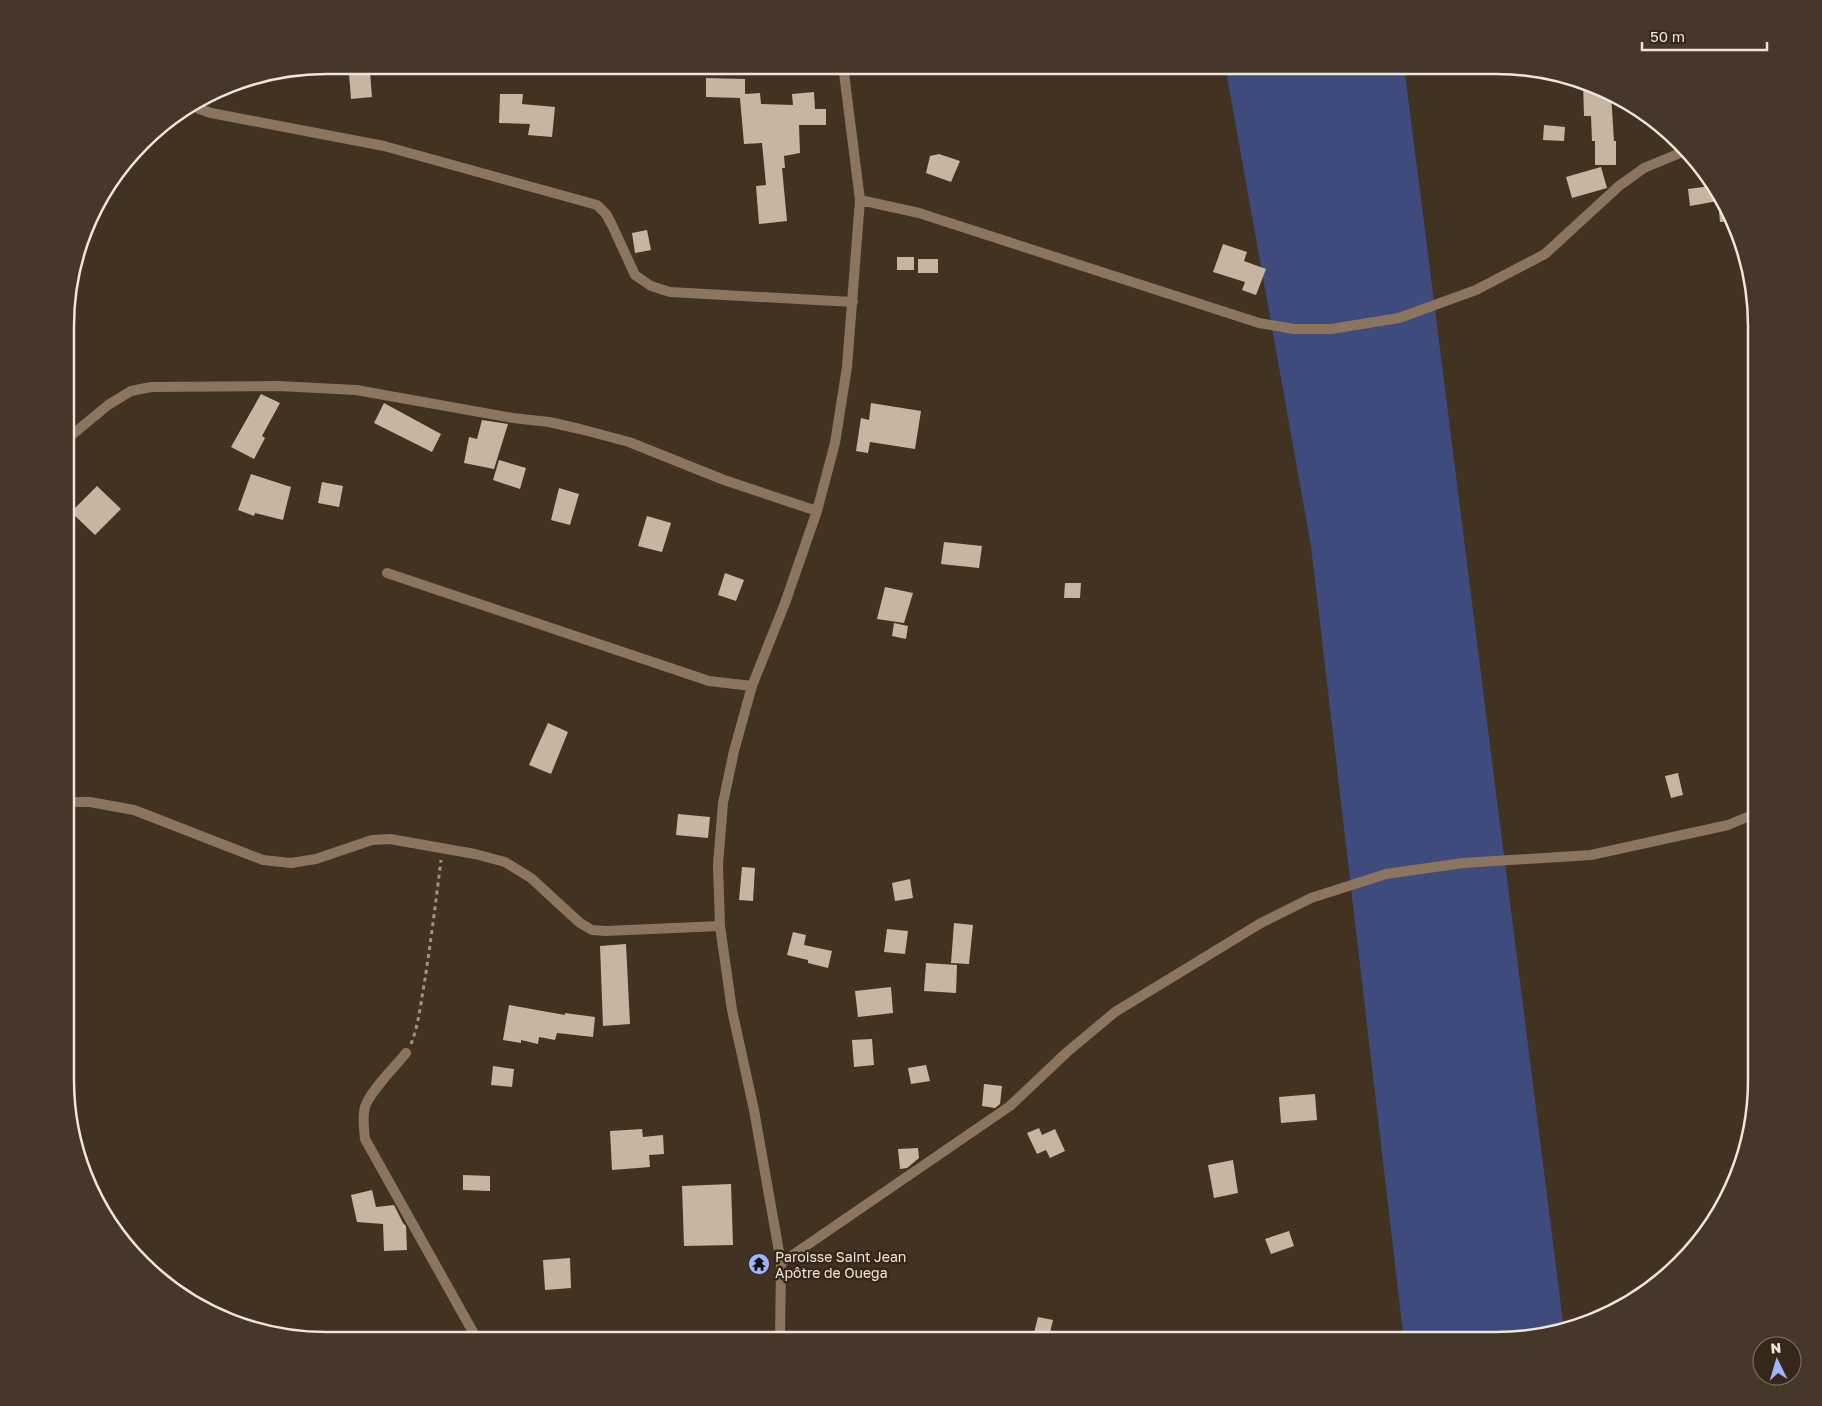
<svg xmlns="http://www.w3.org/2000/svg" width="1822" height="1406" font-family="'Golos Text',sans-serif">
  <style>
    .green { fill: #404b7d }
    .building { fill: #c7b5a2 }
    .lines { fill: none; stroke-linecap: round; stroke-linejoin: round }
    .path { stroke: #9f9387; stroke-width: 3; stroke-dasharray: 4 4; stroke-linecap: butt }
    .minor { stroke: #8b755e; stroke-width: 10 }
    .labels { text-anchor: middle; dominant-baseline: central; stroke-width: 5; stroke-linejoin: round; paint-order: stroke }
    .poi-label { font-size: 14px; fill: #eee5db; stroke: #362819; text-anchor: start }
    .rim { fill: none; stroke: #eee5db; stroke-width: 2.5 }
  </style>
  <rect width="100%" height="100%" fill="#413222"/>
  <path class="green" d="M 1225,65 L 1404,65 L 1564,1330 C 1515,1347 1455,1341 1404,1341 L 1311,546 Z"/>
  <path class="building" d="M 370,72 L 372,97 L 351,99 L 349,74 Z
    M 706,78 L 745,79 L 745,94 L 760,93 L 761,104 L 793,105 L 792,94 L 814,92 L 815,109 L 826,109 L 826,125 L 799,125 L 800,153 L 784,156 L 785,168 L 782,168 L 787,221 L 759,224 L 756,186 L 766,185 L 762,143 L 744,144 L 740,98 L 706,97 Z
    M 1583,82 L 1596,85 L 1611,94 L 1614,141 L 1616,141 L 1616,165 L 1595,165 L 1595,141 L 1592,141 L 1591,116 L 1584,116 Z
    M 500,94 L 523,94 L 522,104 L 555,107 L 552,137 L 528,135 L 530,124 L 499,123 Z
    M 1544,125 L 1565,127 L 1564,141 L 1543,140 Z
    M 939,154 L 960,161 L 951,182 L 926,173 L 930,156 Z
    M 1601,167 L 1607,188 L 1572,198 L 1566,177 Z
    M 1711,186 L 1730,211 L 1734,221 L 1720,222 L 1718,201 L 1690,206 L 1688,189 Z
    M 647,230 L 651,250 L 635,253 L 632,233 Z
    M 1223,244 L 1247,252 L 1244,261 L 1266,269 L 1256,295 L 1242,290 L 1245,282 L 1213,272 Z
    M 897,257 L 914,257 L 914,270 L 897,270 Z
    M 918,259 L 938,259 L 938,273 L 918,273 Z
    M 261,394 L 280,403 L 262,436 L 265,438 L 254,459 L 231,447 Z
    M 384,403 L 441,434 L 432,452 L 374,423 Z
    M 871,403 L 921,411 L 915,449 L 870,442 L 868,453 L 856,451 L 861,418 L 869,420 Z
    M 482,420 L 508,424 L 494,469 L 464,463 L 469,437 L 477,439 Z
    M 499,460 L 526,468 L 520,489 L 493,480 Z
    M 251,474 L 291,487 L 283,520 L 255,513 L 254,516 L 238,510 Z
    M 322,482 L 343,486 L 339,507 L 318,503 Z
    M 97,486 L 121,509 L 95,535 L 71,512 Z
    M 559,488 L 579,494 L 570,525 L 551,520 Z
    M 647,516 L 671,523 L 662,552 L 638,546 Z
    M 944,542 L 982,546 L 979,568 L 941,564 Z
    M 725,573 L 744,580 L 736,601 L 718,595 Z
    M 1065,583 L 1081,583 L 1080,598 L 1064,598 Z
    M 885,587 L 913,593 L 904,623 L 877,619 Z
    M 894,623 L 908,626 L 906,639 L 892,636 Z
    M 548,723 L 568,732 L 551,774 L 529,765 Z
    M 1678,773 L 1683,795 L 1671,798 L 1665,776 Z
    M 678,814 L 710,817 L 708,838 L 676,835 Z
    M 742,867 L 755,868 L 753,901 L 739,900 Z
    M 910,879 L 913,898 L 895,901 L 892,883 Z
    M 954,923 L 973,925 L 969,964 L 951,963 Z
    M 887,929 L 908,931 L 905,954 L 884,952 Z
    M 793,932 L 806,935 L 804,945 L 832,951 L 828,968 L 808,963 L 808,960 L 787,955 Z
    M 626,944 L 630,1024 L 603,1026 L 600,946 Z
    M 926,963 L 957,965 L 956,993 L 924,991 Z
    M 891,987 L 893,1013 L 858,1017 L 855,991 Z
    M 509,1005 L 565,1015 L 565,1013 L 595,1017 L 593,1037 L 557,1033 L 555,1040 L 539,1037 L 538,1044 L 521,1040 L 521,1043 L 503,1040 Z
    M 872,1039 L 874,1065 L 854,1067 L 852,1040 Z
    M 926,1065 L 930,1081 L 911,1084 L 908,1068 Z
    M 493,1066 L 514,1069 L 512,1087 L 491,1085 Z
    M 984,1084 L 1002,1086 L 1000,1104 L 995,1108 L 982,1106 Z
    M 1315,1094 L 1317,1120 L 1281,1123 L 1279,1097 Z
    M 1039,1128 L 1042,1135 L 1055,1129 L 1065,1151 L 1050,1158 L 1046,1150 L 1037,1154 L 1027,1133 Z
    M 642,1129 L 643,1137 L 663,1135 L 664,1154 L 649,1155 L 650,1167 L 612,1170 L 610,1131 Z
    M 918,1148 L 919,1158 L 907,1168 L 900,1169 L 898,1149 Z
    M 1233,1160 L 1238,1193 L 1214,1198 L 1208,1165 Z
    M 463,1175 L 490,1176 L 490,1191 L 463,1190 Z
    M 731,1184 L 733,1245 L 684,1246 L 682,1186 Z
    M 372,1190 L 376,1207 L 394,1205 L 403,1223 L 406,1226 L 407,1250 L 384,1251 L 383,1224 L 357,1222 L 351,1195 Z
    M 1289,1231 L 1294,1246 L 1271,1254 L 1265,1239 Z
    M 570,1258 L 571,1288 L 545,1290 L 543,1260 Z
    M 1038,1317 L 1053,1320 L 1048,1341 L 1032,1341 Z"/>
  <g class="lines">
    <path class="path" d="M 411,1044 C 419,1024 421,1001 425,979 C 431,940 436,900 441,860"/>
    <path class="minor" d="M 197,105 L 199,109 L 211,113 L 384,146 L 597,205 L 606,214 L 612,225 L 635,275 L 651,286 L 670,292 L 853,302
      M 860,200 L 919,213 L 1259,323 L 1294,329 L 1331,329 L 1399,318 L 1476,290 L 1545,254 L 1619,186 L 1644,168 L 1685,151
      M 67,439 L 108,405 L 131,391 L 151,387 L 278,386 L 356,390 L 513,418 L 549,422 L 580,429 L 629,442 L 724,480 L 817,511
      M 387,573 L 709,681 L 752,686
      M 66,802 L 90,802 L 134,810 L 263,860 L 291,863 L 316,859 L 372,840 L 390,839 L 475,854 L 505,862 L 531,878 L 580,923 L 592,930 L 606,931 L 720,926
      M 406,1053 C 395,1067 370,1091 365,1107 C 362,1117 364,1128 365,1139 L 478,1341
      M 781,1263 L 1010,1106 L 1066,1053 L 1115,1012 L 1261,923 L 1311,898 L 1386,874 L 1463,863 L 1591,855 L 1728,825 L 1757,813
      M 780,1341 L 781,1263 L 754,1110 L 732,1010 L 720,926 L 718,865 L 723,803 L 734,751 L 752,686 L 785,603 L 817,511 L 835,443 L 847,367 L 860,200 L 843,65"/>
  </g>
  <defs>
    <g id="temple-disc" transform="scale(1.125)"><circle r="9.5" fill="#a0b3fd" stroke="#362819"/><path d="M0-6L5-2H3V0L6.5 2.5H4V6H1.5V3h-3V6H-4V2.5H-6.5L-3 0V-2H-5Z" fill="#111"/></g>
  </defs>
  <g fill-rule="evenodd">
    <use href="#temple-disc" x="759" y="1264"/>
  </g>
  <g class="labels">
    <g class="poi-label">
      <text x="775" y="1256">Paroisse Saint Jean<tspan x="775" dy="16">Apôtre de Ouega</tspan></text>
    </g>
  </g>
  <path d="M0 0H1822V1406H0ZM326 74H1496A252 252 0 0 1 1748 326V1080A252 252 0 0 1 1496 1332H326A252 252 0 0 1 74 1080V326A252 252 0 0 1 326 74Z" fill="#453729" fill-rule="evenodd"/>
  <path class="rim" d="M326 74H1496A252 252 0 0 1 1748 326V1080A252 252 0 0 1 1496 1332H326A252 252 0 0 1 74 1080V326A252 252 0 0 1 326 74Z"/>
  <g transform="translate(1777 1361) rotate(355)"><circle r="24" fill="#362819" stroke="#807467"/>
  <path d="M0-4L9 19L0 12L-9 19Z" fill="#a0b3fd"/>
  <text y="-8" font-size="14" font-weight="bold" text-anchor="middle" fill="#eee5db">N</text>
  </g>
  <path d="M1642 42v8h125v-8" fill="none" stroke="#eee5db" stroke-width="2.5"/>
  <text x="1650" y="42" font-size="15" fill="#eee5db" stroke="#362819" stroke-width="4" paint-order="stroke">50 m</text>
</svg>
